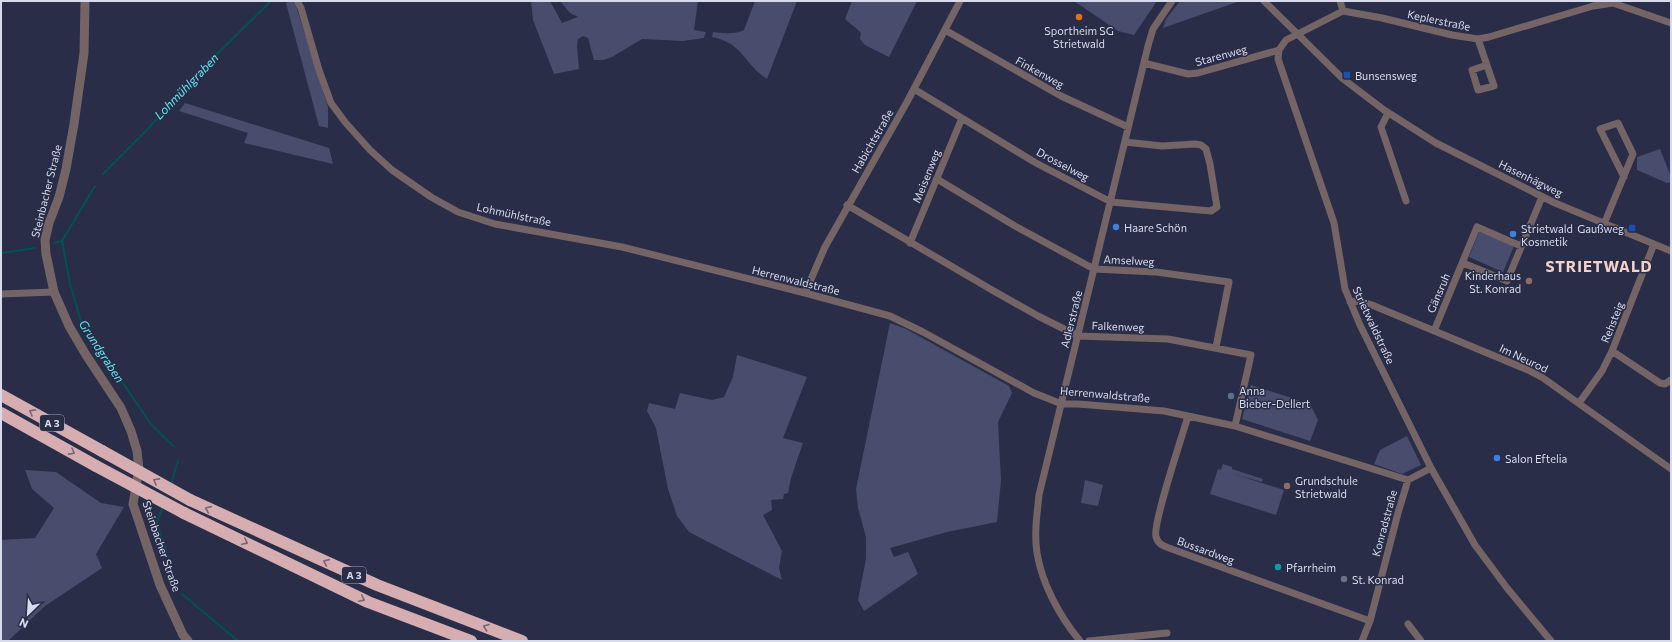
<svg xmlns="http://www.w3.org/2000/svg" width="1672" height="642" font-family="Commissioner,sans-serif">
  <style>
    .green { fill: #484d6d }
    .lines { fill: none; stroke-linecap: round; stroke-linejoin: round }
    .stream { stroke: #015257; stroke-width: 2 }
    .minor { stroke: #756465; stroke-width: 7 }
    .tertiary { stroke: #756465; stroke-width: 9 }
    .motorway { stroke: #d6adb0; stroke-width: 12 }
    .motorway-bridge { stroke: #d6adb0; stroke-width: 12 }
    .oneway { stroke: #776776 }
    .food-dot { fill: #e8710a; stroke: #292d47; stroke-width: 1.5 }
    .transit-dot { fill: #1a4fb4; stroke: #292d47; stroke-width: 1.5 }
    .shop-dot { fill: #3f7fe0; stroke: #292d47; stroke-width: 1.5 }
    .education-dot { fill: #8d6e63; stroke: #292d47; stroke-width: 1.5 }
    .service-dot { fill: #5c6f8a; stroke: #292d47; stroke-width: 1.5 }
    .culture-dot { fill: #0f9aa8; stroke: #292d47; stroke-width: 1.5 }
    .worship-dot { fill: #6b7280; stroke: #292d47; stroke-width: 1.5 }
    .labels { text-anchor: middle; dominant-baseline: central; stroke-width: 3; stroke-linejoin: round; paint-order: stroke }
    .shield { fill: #292d47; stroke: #a3a7ba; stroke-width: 1 }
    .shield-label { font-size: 10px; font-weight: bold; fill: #d7dbec }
    .street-label { font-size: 11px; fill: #d7dbec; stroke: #292d47 }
    .poi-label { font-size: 11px; fill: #d7dbec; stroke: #292d47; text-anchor: start }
    .water-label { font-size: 12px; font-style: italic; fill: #61e4ed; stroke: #292d47 }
    .district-label { font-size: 15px; font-weight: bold; letter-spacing: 1px; fill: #f4d2c9; stroke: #292d47 }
  </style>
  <rect width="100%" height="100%" fill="#292d47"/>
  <path class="green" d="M 291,1 L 293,1 L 297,9 L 328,107 L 328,128 L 319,126 L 286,3 Z
    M 531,1 L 550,1 L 562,23 L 578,17 L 570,13 L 560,1 L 698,1 L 694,30 L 706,32 L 704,38 L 683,41 L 642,39 L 612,57 L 603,60 L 594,60 L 588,38 L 583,36 L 578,39 L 577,46 L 579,69 L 554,74 L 533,20 Z
    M 755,1 L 797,1 L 767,79 C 744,64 743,43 712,37 L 713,32 C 723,33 735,35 744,30 Z
    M 852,1 L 917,1 L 889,57 L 865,45 L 860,39 L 861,33 L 857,29 L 845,19 Z
    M 1074,1 L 1157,1 L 1134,35 L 1118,31 Z
    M 1180,1 L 1240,1 L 1163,28 L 1166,19 Z
    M 185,103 L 329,148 L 333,164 L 244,143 L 248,133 L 179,111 Z
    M 1660,149 L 1671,177 L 1671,182 L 1667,183 L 1637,170 L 1637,157 Z
    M 1479,232 L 1514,246 L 1503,272 L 1469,257 Z
    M 890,323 L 906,329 L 1009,386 L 1012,393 L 998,422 L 1001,481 L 997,522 L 947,532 L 890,548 L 894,557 L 908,552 L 918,574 L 864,611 L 858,600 L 866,559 L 866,537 L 858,508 L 856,489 Z
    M 737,355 L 807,377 L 783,438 L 803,443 L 791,478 L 788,493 L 784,494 L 783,499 L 771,500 L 772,510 L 763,515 L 782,551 L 779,568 L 782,580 L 689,532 L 677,516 L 668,489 L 656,428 L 647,411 L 649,403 L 675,409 L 680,393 L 712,400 L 724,397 L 733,377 Z
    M 1251,385 L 1310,404 L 1318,420 L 1310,441 L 1242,419 Z
    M 1407,436 L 1421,465 L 1402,474 L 1374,464 L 1380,450 Z
    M 1223,464 L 1232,467 L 1232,469 L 1263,479 L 1262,482 L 1231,473 L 1284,490 L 1276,515 L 1210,494 L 1218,469 L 1221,470 Z
    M 25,470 L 56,472 L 101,503 L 124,507 L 96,554 L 102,568 L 45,606 L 8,641 L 1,641 L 1,540 L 35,538 L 54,508 L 32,489 Z
    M 1085,480 L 1103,485 L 1098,506 L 1081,503 Z"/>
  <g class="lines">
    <path class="stream" d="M 103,174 L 145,132 L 215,56 L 271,1
      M 62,241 L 70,284 L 81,321 L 150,423 L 173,446
      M 62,241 L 95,186
      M 54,243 L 62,241
      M 1,253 L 35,248
      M 171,484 L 178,461
      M 163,506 L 157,522 L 173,574
      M 182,594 L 238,641"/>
    <path class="minor" d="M 297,1 L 301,8 L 319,70 L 331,103 L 345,122 L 370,150 L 392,170 L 431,197 L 458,212 L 495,224 L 622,247 L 805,293 L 890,316 L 923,332 L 1034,393 L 1062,404 L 1078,404 L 1164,411 L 1188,416 L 1235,426 L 1408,480 L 1431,468
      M 1264,1 L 1342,78 L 1384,110 L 1436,143 L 1555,203 L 1671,251
      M 1340,1 L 1343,11
      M 945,30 L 1061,96 L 1128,127
      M 1478,39 L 1494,86 L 1478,90 L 1472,70 L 1487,65
      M 1144,63 L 1188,74 L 1198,73 L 1279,50
      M 914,89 L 1036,163 L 1111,202 L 1211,211 L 1217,207 L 1210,164 L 1206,149 L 1201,145 L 1195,144 L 1162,146 L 1125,142
      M 1388,113 L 1381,127 L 1406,201
      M 937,179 L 1015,226 L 1094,269 L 1156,272 L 1229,282 L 1216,347
      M 847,205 L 992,290 L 1038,316 L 1078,336 L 1168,339 L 1251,355 L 1235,426
      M 1604,224 L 1633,154 L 1618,123 L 1600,129 L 1624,177
      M 910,243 L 962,118
      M 1463,263 L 1507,281 L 1542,197
      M 805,293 L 825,247 L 907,102 L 960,1
      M 1,294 L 54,292
      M 1350,302 L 1360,301 L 1372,305 L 1528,370 L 1543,378 L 1671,469
      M 1434,331 L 1477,227 L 1521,246
      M 1612,351 L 1660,383 L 1665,384 L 1671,380
      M 1579,403 L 1602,371 L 1612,351 L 1654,244
      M 1188,416 C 1183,434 1152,525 1156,537 C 1158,544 1163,546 1169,548 L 1370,621
      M 1408,624 L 1421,641
      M 1080,641 C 1060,617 1042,584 1037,553 C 1034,534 1037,514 1039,495 L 1148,46 L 1153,29 L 1172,1
      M 1089,641 L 1167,633
      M 1362,641 L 1370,621 L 1398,513 L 1408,480
      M 1551,641 L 1507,588 L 1475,545 L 1431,468 L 1360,325 L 1345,289 L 1334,223 L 1278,59 L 1279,50 L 1286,40 L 1343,11 L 1382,18 L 1452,35 L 1478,39 L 1489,37 L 1593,6 L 1613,3 L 1671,23"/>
    <path class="tertiary" d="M 85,1 L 84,53 L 74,124 L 66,169 L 59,197 L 49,223 L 45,240 L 46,254 L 54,292 L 69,326 L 86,355 L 121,408 L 131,431 L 137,451 L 139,469 L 133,504 L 160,585 L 183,635 L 188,641"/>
    <path class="motorway" d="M 1,395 L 102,451
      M 1,413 L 96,466
      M 190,500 L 377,585 L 522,641
      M 184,513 L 368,602 L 471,641"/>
    <path class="motorway-bridge" d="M 102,451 L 190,500
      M 96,466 L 184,513"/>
  </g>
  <defs><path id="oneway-chevron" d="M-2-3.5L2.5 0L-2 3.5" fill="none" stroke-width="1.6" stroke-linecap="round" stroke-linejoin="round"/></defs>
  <g class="oneway">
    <use href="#oneway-chevron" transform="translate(32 412) rotate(-151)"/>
    <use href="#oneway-chevron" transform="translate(72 452) rotate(29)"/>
    <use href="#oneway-chevron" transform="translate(156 481) rotate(-151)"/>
    <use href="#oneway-chevron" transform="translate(208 509) rotate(-156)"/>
    <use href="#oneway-chevron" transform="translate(245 542) rotate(26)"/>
    <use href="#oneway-chevron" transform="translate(326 562) rotate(-156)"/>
    <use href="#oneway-chevron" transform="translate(362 599) rotate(26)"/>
    <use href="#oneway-chevron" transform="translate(486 627) rotate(-159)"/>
  </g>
  <circle class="food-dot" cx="1079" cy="17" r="4"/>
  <g class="transit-dot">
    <rect x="1343" y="71" width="8" height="8" rx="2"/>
    <rect x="1628" y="224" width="8" height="8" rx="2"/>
  </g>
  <g class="shop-dot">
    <circle cx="1116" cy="227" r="4"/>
    <circle cx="1513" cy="234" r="4"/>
    <circle cx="1497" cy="458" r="4"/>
  </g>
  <g class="education-dot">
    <circle cx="1529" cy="281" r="4"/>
    <circle cx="1287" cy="486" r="4"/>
  </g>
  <circle class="service-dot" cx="1231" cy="396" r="4"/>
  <circle class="culture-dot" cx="1278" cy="567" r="4"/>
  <circle class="worship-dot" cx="1344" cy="579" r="4"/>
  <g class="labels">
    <g class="shield">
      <rect x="40" y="415" width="24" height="16" rx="3"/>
      <rect x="342" y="567" width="24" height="16" rx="3"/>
    </g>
    <g class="shield-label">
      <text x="52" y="423">A 3</text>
      <text x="354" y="575">A 3</text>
    </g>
    <g class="street-label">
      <text transform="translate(1439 20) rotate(12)">Keplerstraße</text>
      <text transform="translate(1221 55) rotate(-15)">Starenweg</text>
      <text transform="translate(1040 72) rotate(29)">Finkenweg</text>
      <text transform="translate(872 141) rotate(-60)">Habichtstraße</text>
      <text transform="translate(1063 164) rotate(28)">Drosselweg</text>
      <text transform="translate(926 176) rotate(-68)">Meisenweg</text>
      <text transform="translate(1531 178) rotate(26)">Hasenhägweg</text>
      <text transform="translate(46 191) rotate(-76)">Steinbacher Straße</text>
      <text transform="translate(514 214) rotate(12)">Lohmühlstraße</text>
      <text transform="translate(1129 260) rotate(3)">Amselweg</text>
      <text transform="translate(796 280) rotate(14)">Herrenwaldstraße</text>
      <text transform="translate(1438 293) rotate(-67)">Gänsruh</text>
      <text transform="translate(1071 319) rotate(-76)">Adlerstraße</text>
      <text transform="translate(1612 322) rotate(-68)">Rehsteig</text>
      <text transform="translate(1374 325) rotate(65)">Strietwaldstraße</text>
      <text transform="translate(1118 326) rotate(2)">Falkenweg</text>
      <text transform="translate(1524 358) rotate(25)">Im Neurod</text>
      <text transform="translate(1105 394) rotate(5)">Herrenwaldstraße</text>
      <text transform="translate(1384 523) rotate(-75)">Konradstraße</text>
      <text transform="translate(162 546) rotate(71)">Steinbacher Straße</text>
      <text transform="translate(1206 550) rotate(20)">Bussardweg</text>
    </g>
    <g class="poi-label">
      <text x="1079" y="30" text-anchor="middle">Sportheim SG<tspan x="1079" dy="13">Strietwald</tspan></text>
      <text x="1355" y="75">Bunsensweg</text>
      <text x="1124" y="227">Haare Schön</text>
      <text x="1521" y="228">Strietwald<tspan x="1521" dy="13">Kosmetik</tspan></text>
      <text x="1624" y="228" text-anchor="end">Gaußweg</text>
      <text x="1521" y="275" text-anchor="end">Kinderhaus<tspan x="1521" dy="13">St. Konrad</tspan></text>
      <text x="1239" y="390">Anna<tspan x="1239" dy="13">Bieber-Dellert</tspan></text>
      <text x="1505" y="458">Salon Eftelia</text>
      <text x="1295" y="480">Grundschule<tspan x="1295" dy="13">Strietwald</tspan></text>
      <text x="1286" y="567">Pfarrheim</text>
      <text x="1352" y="579">St. Konrad</text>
    </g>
    <g class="water-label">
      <text transform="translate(186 86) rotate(-46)">Lohmühlgraben</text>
      <text transform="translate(102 351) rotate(57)">Grundgraben</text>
    </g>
    <g class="district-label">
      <text x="1599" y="266">STRIETWALD</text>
    </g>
  </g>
  <rect width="1672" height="642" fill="none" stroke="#d7dbec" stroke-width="4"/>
  <g transform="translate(28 614) rotate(205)" stroke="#292d47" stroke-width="3" paint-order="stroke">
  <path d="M0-3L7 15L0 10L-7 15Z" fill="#d7dbec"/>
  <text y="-6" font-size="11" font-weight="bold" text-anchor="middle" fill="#d7dbec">N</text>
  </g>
</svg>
